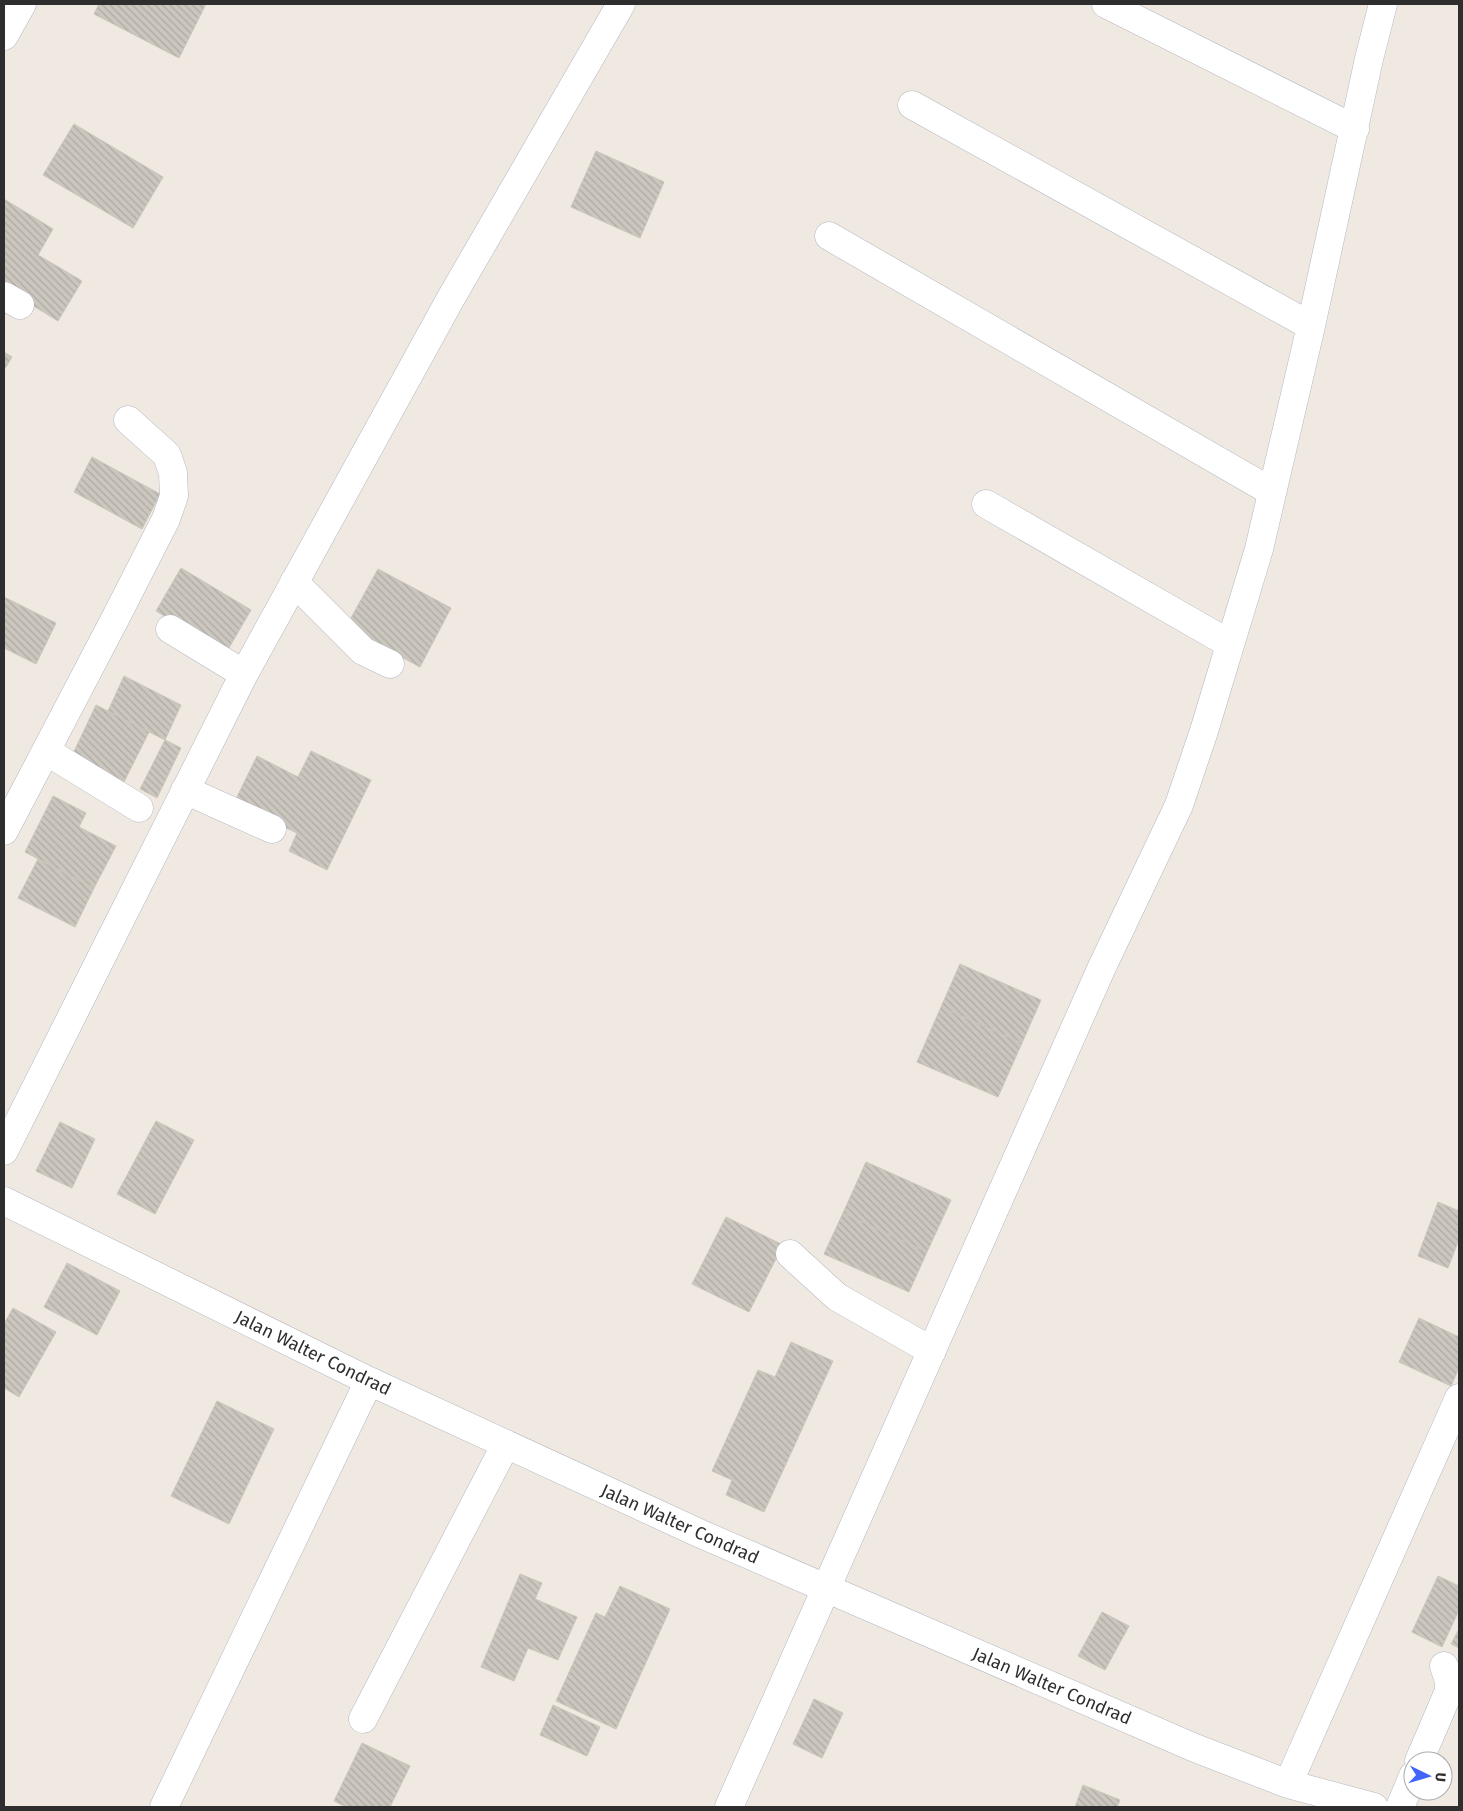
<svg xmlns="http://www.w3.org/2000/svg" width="1463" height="1811" font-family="'Fira Sans',sans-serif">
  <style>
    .building { fill: url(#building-back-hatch); stroke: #cbc5ba }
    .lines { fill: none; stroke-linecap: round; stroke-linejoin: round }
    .minor-casing { stroke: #b4b7c1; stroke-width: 29 }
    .minor { stroke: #fff; stroke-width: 28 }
    .labels { text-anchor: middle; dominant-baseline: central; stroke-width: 4; stroke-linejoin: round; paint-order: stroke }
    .street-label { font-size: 18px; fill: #2e2e2e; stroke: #fff }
  </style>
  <defs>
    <pattern id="building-back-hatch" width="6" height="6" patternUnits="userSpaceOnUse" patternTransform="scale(1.25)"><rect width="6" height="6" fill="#cbc7bf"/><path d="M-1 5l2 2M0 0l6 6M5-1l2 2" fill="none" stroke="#afaba4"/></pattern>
  </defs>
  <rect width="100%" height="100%" fill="#efe9e1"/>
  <path class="building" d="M 99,4 L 206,4 L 179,58 L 94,14 Z
    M 74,124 L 163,177 L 133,228 L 43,175 Z
    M 596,151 L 664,182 L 640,238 L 571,207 Z
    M 4,199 L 53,229 L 38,255 L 82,281 L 58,321 L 4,288 Z
    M 4,352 L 12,357 L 4,370 Z
    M 92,457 L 160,494 L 142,529 L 74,492 Z
    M 181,568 L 251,610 L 226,653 L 156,611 Z
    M 378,569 L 451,608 L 420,667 L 346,627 Z
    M 4,597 L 56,623 L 36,664 L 4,648 Z
    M 124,676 L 181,705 L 165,740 L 108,711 Z
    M 96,705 L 149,732 L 122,786 L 70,760 Z
    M 165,740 L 181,748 L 157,798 L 140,789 Z
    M 311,751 L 371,780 L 327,870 L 289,851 L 297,833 L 234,803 L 257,756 L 298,777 Z
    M 53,796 L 86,813 L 79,827 L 116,846 L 94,888 L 25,852 Z
    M 38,859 L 94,888 L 75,927 L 18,898 Z
    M 960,964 L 1041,1000 L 1022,1043 L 941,1007 Z
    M 941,1007 L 1022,1043 L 998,1097 L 917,1062 Z
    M 156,1121 L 194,1140 L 155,1214 L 117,1194 Z
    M 60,1122 L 95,1139 L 72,1188 L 36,1171 Z
    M 866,1162 L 951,1200 L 927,1252 L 843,1213 Z
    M 1438,1202 L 1459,1211 L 1459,1239 L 1448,1268 L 1418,1256 Z
    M 843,1213 L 927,1252 L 909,1292 L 824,1254 Z
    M 726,1217 L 783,1245 L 749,1312 L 692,1284 Z
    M 67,1263 L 120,1291 L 97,1335 L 44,1307 Z
    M 13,1308 L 56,1332 L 19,1397 L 4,1388 L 4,1324 Z
    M 1419,1318 L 1459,1337 L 1459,1368 L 1451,1386 L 1399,1362 Z
    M 791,1342 L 833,1361 L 764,1512 L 726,1495 L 732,1480 L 712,1471 L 758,1370 L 775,1377 Z
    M 217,1401 L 274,1429 L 229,1524 L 171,1496 Z
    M 520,1574 L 542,1583 L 535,1599 L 577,1617 L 558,1660 L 528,1648 L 514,1681 L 481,1667 Z
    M 1438,1576 L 1459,1586 L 1459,1610 L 1442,1647 L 1412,1632 Z
    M 620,1586 L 670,1609 L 616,1729 L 556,1701 L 596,1613 L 605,1617 Z
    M 1102,1612 L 1129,1626 L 1105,1670 L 1078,1656 Z
    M 1459,1629 L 1459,1648 L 1451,1644 Z
    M 814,1699 L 843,1713 L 822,1758 L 793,1744 Z
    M 553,1705 L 600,1727 L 587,1756 L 540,1735 Z
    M 362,1743 L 410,1766 L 390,1807 L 346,1807 L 334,1801 Z
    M 1083,1785 L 1120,1800 L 1117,1807 L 1075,1807 Z"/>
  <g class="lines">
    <g class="minor-casing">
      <path id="minor" d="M 1106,4 L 1355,129
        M 4,36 L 22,4
        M 912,105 L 1311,326
        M 829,236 L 1272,492
        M 4,296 L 20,305
        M 986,504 L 1230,644
        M 294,582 L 363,651 L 390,664
        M 170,629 L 244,674
        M 46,751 L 139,808
        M 185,790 L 272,829
        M 4,831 L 116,617 L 166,519 L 174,496 L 173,473 L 167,455 L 128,420
        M 4,1151 L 244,674 L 451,298 L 621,4
        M 4,1201 L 369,1381 L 701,1534 L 1195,1748 L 1288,1784 L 1374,1807
        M 790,1254 L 837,1297 L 932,1351
        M 363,1719 L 506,1444
        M 1419,1761 L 1449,1691 L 1449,1681 L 1444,1666
        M 1288,1784 L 1459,1398
        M 164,1807 L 369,1381
        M 729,1807 L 1102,967 L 1179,805 L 1204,731 L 1259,549 L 1311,326 L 1369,59 L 1383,4
        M 1400,1807 L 1413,1776"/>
    </g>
    <use href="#minor" class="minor"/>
  </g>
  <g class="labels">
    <g class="street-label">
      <text transform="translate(313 1353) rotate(26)">Jalan Walter Condrad</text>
      <text transform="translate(680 1524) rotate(24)">Jalan Walter Condrad</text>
      <text transform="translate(1052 1686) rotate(23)">Jalan Walter Condrad</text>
    </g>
  </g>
  <rect width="1463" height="1811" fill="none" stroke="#2e2e2e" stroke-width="10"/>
  <g transform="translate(1428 1776) rotate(95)"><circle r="24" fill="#ffffff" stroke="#ababab"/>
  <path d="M0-4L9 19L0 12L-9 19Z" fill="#4264fb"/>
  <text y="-8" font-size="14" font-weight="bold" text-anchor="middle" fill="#2e2e2e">U</text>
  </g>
</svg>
